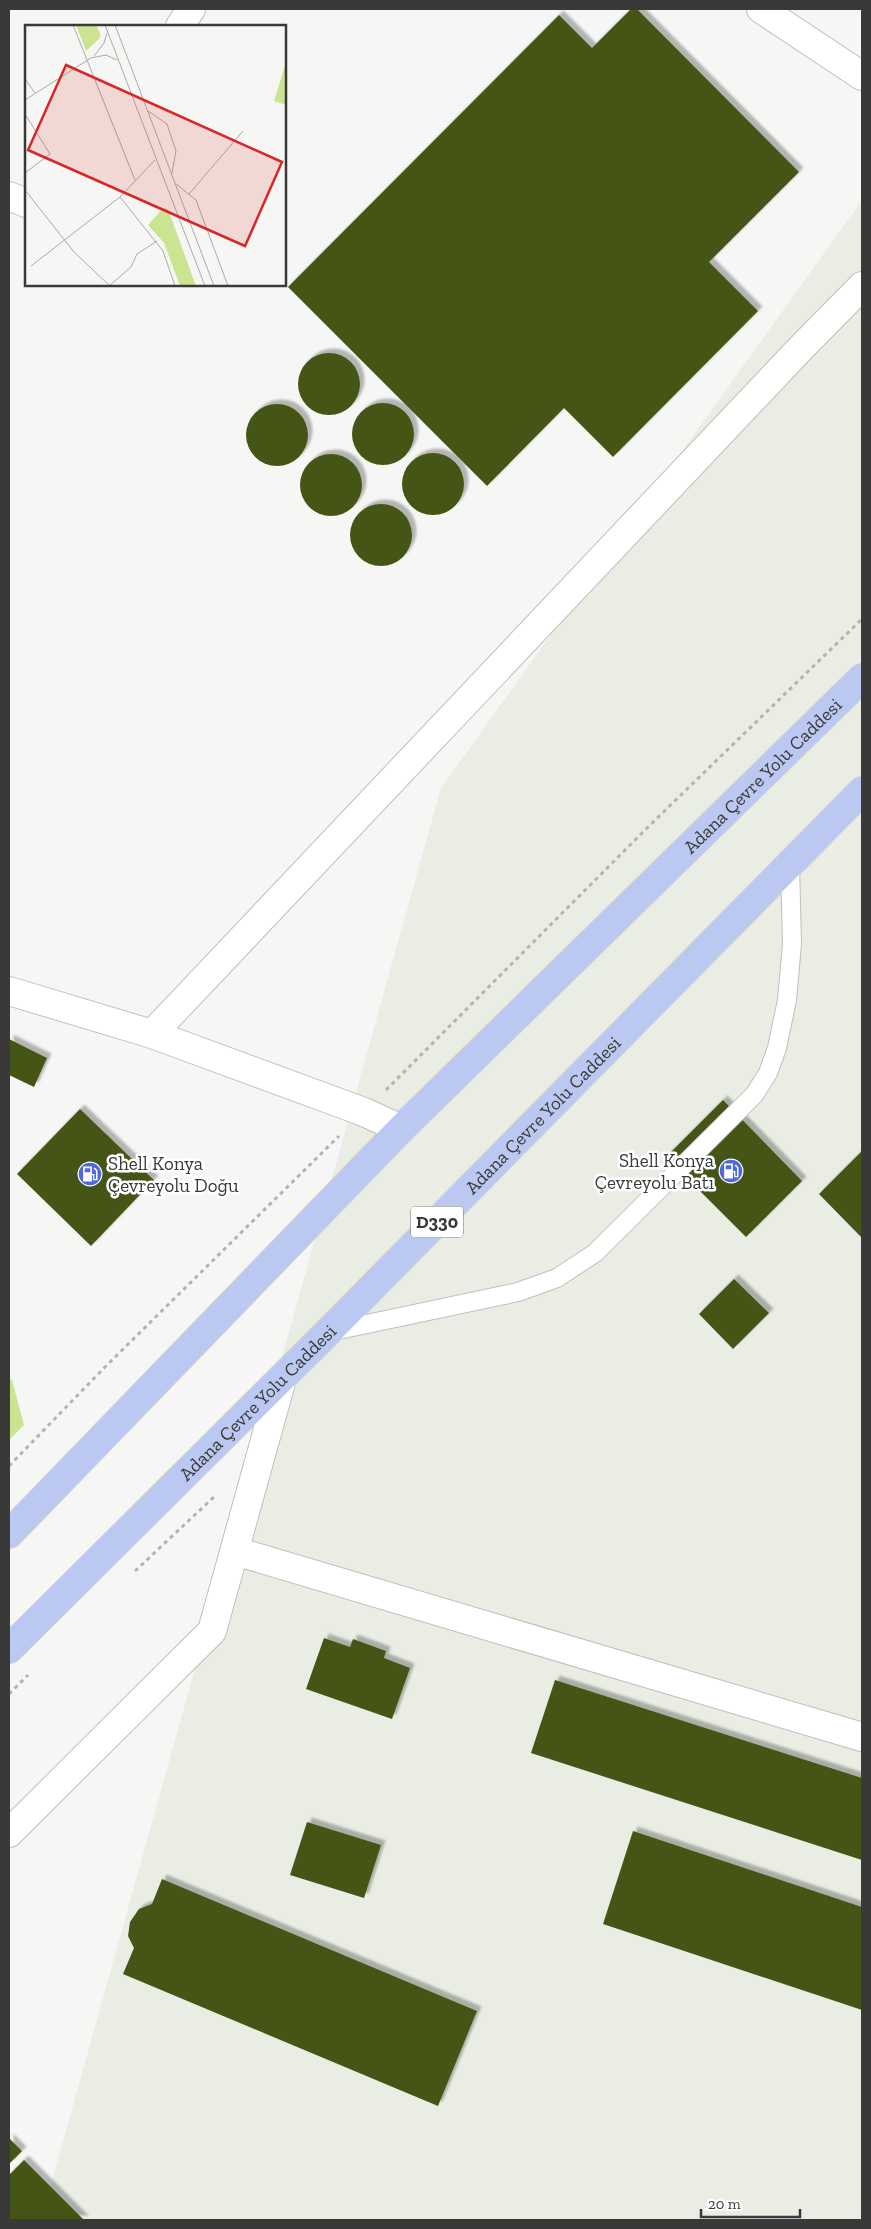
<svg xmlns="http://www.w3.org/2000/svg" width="871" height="2229" font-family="'Zilla Slab',serif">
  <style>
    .built { fill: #e9ede3 }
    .green { fill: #cbe492 }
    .building { fill: #455513; filter: url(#shadow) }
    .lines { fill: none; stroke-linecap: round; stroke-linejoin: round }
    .service-casing { stroke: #bfc0bc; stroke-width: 20 }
    .minor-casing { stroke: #bfc0bc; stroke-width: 30 }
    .tertiary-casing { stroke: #bfc0bc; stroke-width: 30 }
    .trunk-casing { stroke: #d3d4d3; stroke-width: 30 }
    .path { stroke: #b3b4b2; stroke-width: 3; stroke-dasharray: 4 4; stroke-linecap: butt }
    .service { stroke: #fff; stroke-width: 18 }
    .minor { stroke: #fff; stroke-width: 28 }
    .tertiary { stroke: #fff; stroke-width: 28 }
    .trunk { stroke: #bbc8f2; stroke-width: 28 }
    .labels { text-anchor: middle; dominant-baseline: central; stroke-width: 5; stroke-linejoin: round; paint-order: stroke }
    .shield { fill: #fff; stroke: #747574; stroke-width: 1 }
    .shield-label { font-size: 18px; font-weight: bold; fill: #393a38 }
    .street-label { font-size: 19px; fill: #393a38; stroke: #fff }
    .poi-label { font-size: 19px; fill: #393a38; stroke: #fff; text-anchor: end }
    .inset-road { fill: none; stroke: #aaaba9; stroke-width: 1 }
    .view { fill: #d62828; fill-opacity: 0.15; stroke: #d62828; stroke-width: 2.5 }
    .inset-edge { fill: none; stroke: #393a38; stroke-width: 2.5 }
  </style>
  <defs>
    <filter id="shadow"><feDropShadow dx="4.5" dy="-4.5" stdDeviation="1" flood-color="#0004"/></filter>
  </defs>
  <rect width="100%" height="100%" fill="#f6f7f4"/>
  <path class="built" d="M 862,200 L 862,2220 L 41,2220 L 441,788 Z"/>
  <path class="green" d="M 9,1379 L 12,1380 L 24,1425 L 9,1440 Z"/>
  <path class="building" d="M 631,9 L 637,9 L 799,172 L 709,262 L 758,311 L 613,457 L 564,408 L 487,486 L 288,287 L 559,15 L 592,48 Z
    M298 384a31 31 0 1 1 62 0a31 31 0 1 1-62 0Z
    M352 434a31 31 0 1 1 62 0a31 31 0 1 1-62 0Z
    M246 435a31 31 0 1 1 62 0a31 31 0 1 1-62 0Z
    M402 484a31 31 0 1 1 62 0a31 31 0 1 1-62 0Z
    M300 485a31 31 0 1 1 62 0a31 31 0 1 1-62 0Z
    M350 535a31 31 0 1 1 62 0a31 31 0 1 1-62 0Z
    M 9,1039 L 47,1058 L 34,1087 L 9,1075 Z
    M 723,1100 L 802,1181 L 746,1237 L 666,1157 Z
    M 80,1109 L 154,1180 L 91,1246 L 17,1174 Z
    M 862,1151 L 862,1238 L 819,1194 Z
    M 734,1279 L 769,1313 L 733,1349 L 699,1314 Z
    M 324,1638 L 350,1647 L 353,1639 L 386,1651 L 384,1658 L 410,1668 L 392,1719 L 306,1689 Z
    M 555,1680 L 862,1778 L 862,1860 L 531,1753 Z
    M 307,1822 L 381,1845 L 364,1898 L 290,1875 Z
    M 633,1831 L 862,1907 L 862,2010 L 603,1924 Z
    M 162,1879 L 477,2011 L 438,2106 L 123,1974 L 134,1948 L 128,1936 L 130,1922 L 139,1909 L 152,1904 Z
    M 9,2138 L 22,2151 L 9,2164 Z
    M 24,2160 L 84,2220 L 9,2220 L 9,2175 Z"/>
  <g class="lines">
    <g class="service-casing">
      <path id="service" d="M 329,1332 L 518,1292 L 557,1278 L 595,1253 L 754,1095 L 768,1073 L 777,1048 L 787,1000 L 792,944 L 790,864"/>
    </g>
    <g class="minor-casing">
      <path id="minor" d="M 180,26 L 191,9
        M 9,196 L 26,203
        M 9,991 L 152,1034 L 364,1112 L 401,1129
        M 152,1034 L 799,350 L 862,286
        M 235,1551 L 862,1737
        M 9,1833 L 212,1631 L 282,1379"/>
    </g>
    <g class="tertiary-casing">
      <path id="tertiary" d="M 761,9 L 862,76"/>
    </g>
    <g class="trunk-casing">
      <g id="trunk">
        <path id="s1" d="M 9,1534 L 401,1129 L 862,678"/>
        <path id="s2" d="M 9,1649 L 328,1332 L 862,791"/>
      </g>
    </g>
    <path class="path" d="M 386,1090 L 647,828 L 862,619
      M 9,1466 L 104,1368 L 339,1136
      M 135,1571 L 216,1495
      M 9,1694 L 28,1675"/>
    <use href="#service" class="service"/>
    <use href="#minor" class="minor"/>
    <use href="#tertiary" class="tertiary"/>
    <use href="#trunk" class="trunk"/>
  </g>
  <defs>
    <g id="fuel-disc" transform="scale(1.25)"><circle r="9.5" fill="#5168dd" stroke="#fff"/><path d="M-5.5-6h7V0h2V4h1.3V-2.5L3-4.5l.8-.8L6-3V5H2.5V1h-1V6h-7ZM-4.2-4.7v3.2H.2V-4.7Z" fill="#fff"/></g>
  </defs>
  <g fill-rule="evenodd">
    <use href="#fuel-disc" x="731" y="1171"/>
    <use href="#fuel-disc" x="90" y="1174"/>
  </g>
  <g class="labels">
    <rect class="shield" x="411" y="1206.5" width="52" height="31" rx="4"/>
    <g class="shield-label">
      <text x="437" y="1222">D330</text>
    </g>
    <g class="street-label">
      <text stroke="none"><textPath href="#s1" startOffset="1069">Adana Çevre Yolu Caddesi</textPath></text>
      <text stroke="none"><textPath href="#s2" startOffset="755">Adana Çevre Yolu Caddesi</textPath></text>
      <text stroke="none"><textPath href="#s2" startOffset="350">Adana Çevre Yolu Caddesi</textPath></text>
    </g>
    <g class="poi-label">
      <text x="714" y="1160">Shell Konya<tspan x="714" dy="22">Çevreyolu Batı</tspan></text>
      <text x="108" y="1163" text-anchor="start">Shell Konya<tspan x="108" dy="22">Çevreyolu Doğu</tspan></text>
    </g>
  </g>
  <g transform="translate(25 25)">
    <rect width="261" height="261" fill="#f6f7f4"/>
    <path d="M 51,0 L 71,0 L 75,8 L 75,13 L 61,26 ZM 261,37 L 262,80 L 261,80 L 249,76 ZM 138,183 L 143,184 L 171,261 L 155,261 L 139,218 L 123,200 Z" fill="#cbe492"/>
    <path class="inset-road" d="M 48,0 L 110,155M 80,0 L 180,261M 90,0 L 189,261M 69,31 L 79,18 L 82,8M 0,54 L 10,68M 0,75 L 66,33 L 81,30 L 92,35M 123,86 L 142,99 L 151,126 L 147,148M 0,89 L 25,129 L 0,148M 150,158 L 171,175 L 203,261M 0,165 L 49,227 L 85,261M 164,169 L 218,106M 95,172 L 138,226 L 150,261M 6,241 L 95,172 L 130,135M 84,261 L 106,242 L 112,229 L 132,216"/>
    <path class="view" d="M 41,40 L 257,137 L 220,221 L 3,125 Z"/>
    <rect width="261" height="261" class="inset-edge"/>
  </g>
  <rect width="871" height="2229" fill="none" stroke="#393a38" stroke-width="20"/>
  <path d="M701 2209v8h99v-8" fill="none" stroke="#393a38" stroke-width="2.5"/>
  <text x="708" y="2209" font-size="15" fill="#393a38" stroke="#ffffff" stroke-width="4" paint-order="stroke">20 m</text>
</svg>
